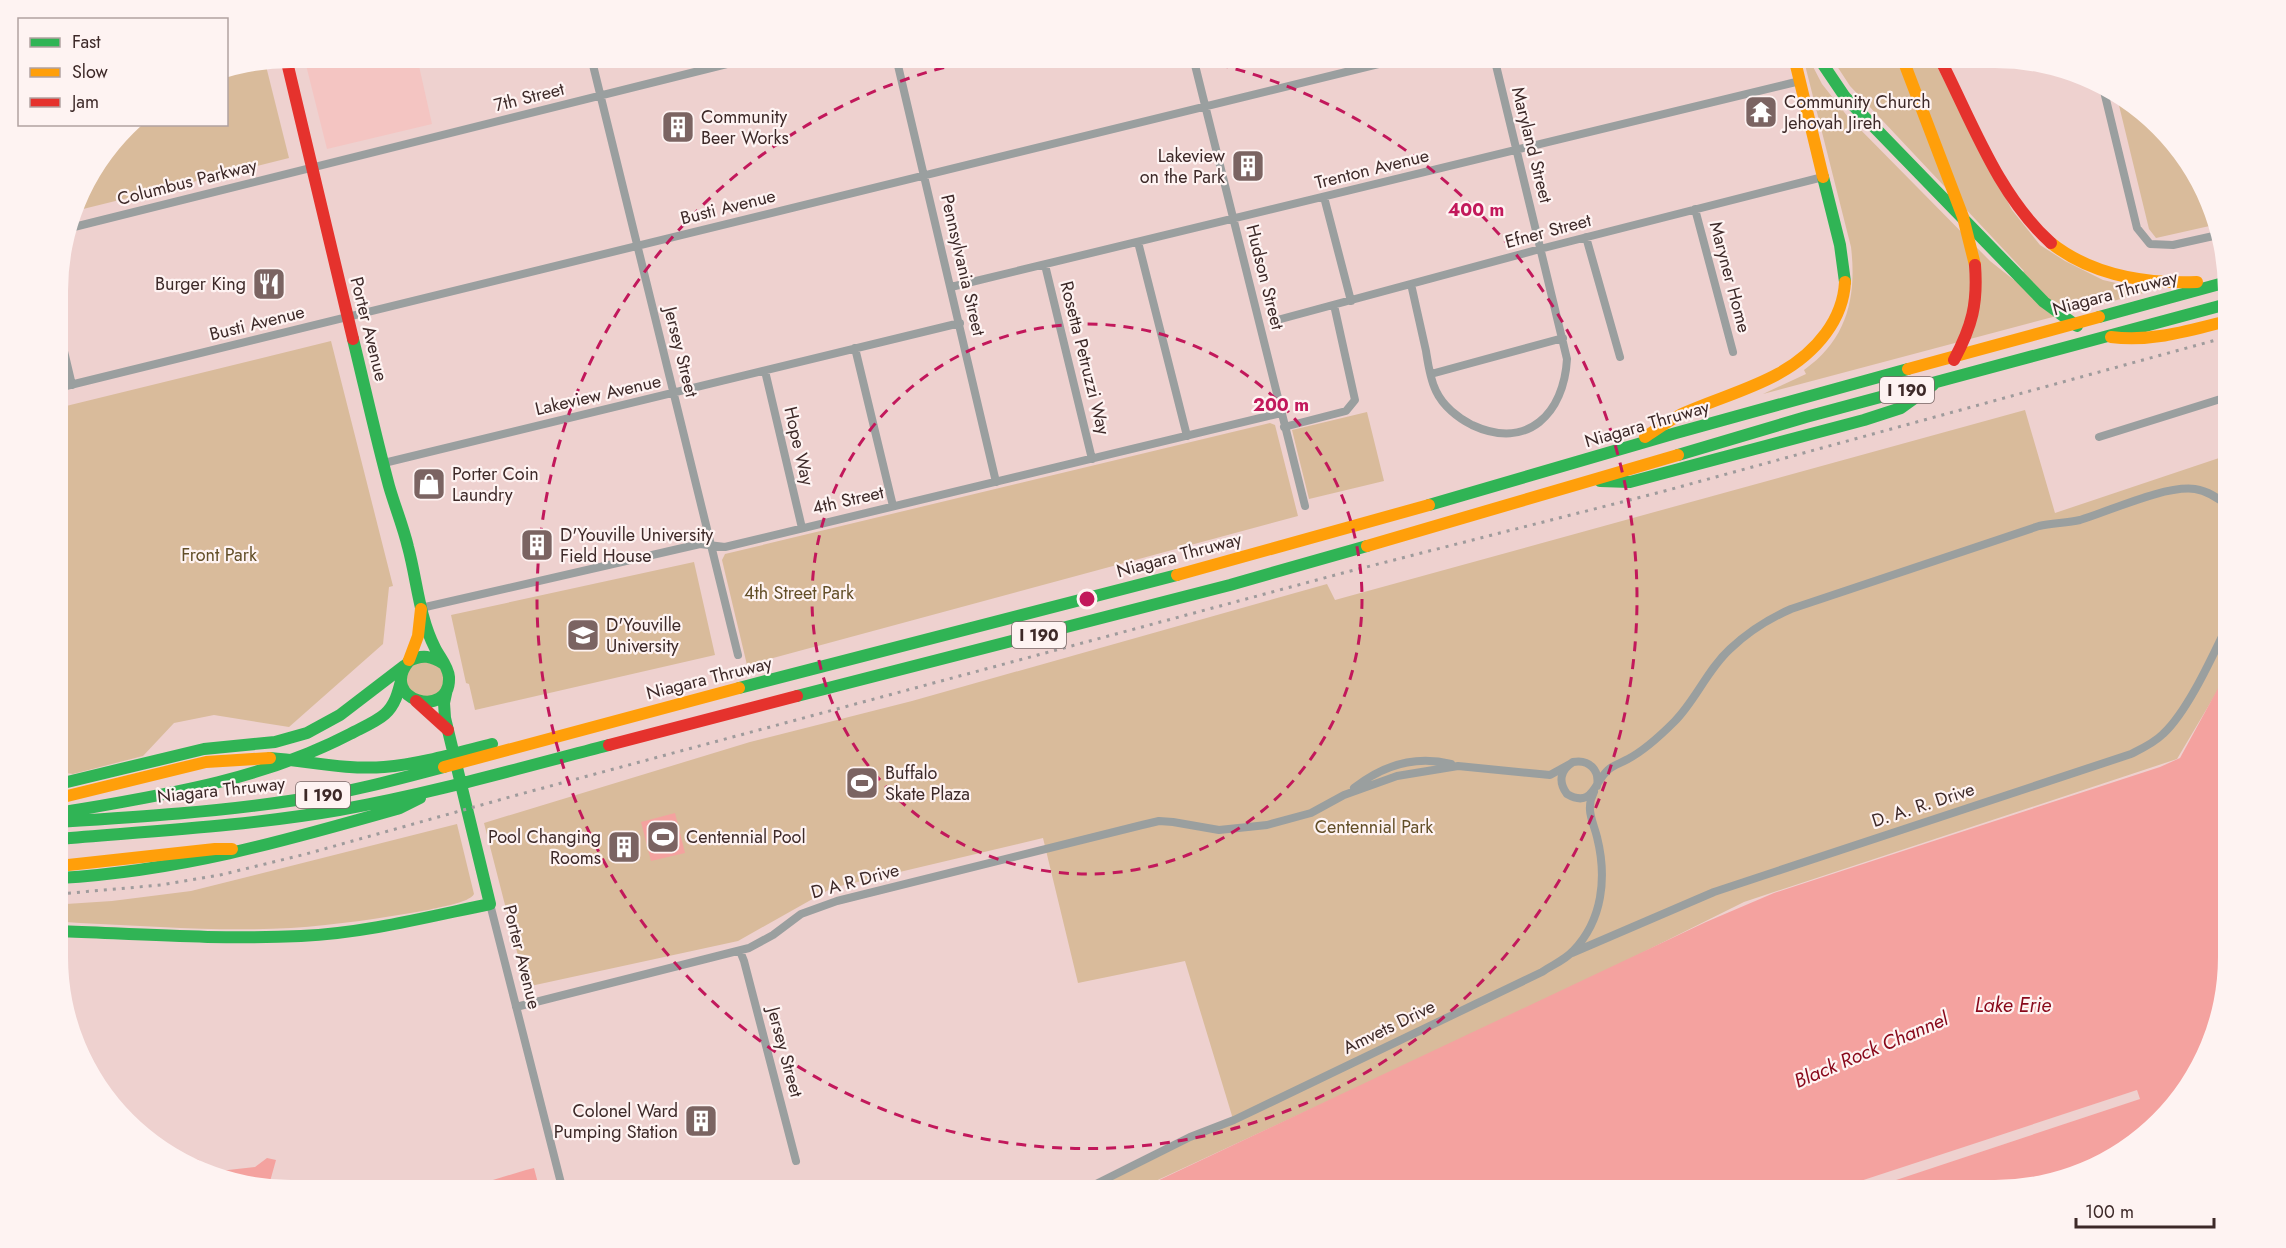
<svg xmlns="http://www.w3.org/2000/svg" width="2286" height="1248" font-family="Jost,sans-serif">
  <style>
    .built { fill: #f4c5c2 }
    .green { fill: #d9bb9b }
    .water { fill: #f4a29f }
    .pier { fill: #eed1cf }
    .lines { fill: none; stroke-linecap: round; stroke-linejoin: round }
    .street { stroke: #9a9f9f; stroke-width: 8 }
    .fast { stroke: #30b455; stroke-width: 12 }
    .slow { stroke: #ff9f0a; stroke-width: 12 }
    .jam { stroke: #e5322d; stroke-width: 12 }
    .rail { stroke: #9f9b9c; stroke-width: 3; stroke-dasharray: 3 6; stroke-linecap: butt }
    .ring { fill: none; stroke: #c2185b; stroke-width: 3; stroke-dasharray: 10 8 }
    .labels { text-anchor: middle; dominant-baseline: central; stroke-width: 4.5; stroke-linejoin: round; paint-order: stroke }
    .shield { fill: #fef3f2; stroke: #776665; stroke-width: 1.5 }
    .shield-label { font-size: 16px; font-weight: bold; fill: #3d2928 }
    .street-label { font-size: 18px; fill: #3d2928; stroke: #fef3f2 }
    .poi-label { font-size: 18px; fill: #3d2928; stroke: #fef3f2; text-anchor: start }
    .park-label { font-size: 18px; fill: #624e27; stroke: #fef3f2 }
    .water-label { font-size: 20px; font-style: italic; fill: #88081a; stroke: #fef3f2 }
    .centre { fill: #c2185b; stroke: #fef3f2; stroke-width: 3 }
    .ring-label { font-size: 18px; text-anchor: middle; font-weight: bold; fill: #c2185b; stroke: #fef3f2; stroke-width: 4.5; stroke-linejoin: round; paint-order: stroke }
  </style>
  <rect width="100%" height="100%" fill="#eed1cf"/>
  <path class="built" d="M 304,57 L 417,57 L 432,124 L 327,149 Z"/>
  <path class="green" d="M 1803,57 L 1808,57 L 1822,84 L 1848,117 L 1990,261 L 2014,280 L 2024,271 L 1850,86 L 1831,57 L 1932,57 L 2012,210 L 2040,245 L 2065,261 L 2103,280 L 2151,291 L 1763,394 L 1806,374 L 1804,370 C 1847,340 1857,297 1851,247 Z
    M 265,62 L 289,158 L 75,211 L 81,187 L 129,125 L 226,124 L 227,70 Z
    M 2116,93 L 2150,115 L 2190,160 L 2214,225 L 2156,238 L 2149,229 Z
    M 331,341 L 393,586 L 389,587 L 383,644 L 289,727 L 214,715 L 174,723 L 143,756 L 73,774 L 59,772 L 58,408 Z
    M 2025,410 L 2055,513 L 2228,455 L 2228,673 L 2177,759 L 1744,902 L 1553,997 L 1134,1191 L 1082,1191 L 1233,1119 L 1185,961 L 1078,983 L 1043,838 L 832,888 L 738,941 L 526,987 L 484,823 L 750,742 L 912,701 L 1327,584 L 1335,600 Z
    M 1367,412 L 1384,481 L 1309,499 L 1292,430 Z
    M 1270,423 L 1275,425 L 1298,516 L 747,665 L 722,560 L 725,554 Z
    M 694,562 L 715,655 L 475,710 L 469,684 L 466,683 L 451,615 Z
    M406 679a19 19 0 1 1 38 0a19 19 0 1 1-38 0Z
    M 457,824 L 474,894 C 469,903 439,907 428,910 C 382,918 337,925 291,928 C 221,932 150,926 80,923 L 65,922 L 60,917 L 61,908 L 66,904 L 112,901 L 191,891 Z"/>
  <path class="water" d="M 2228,670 L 2229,958 L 2205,1061 L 2171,1112 L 2125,1152 L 2071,1179 L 2011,1191 L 1136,1191 L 1706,922 L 1774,893 L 2160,767 L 2180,758 Z
    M 675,813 L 685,853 L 651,861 L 641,822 Z
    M 132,1128 L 161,1148 L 199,1160 L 207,1167 L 219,1171 L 255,1167 L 267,1158 L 276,1160 L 269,1185 L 291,1191 L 187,1167 L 136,1133 Z
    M 534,1168 L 540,1191 L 457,1191 L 526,1170 Z"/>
  <path class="pier" d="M 2137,1090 L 2140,1099 L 1863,1191 L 1830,1191 Z"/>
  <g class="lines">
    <path class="street" d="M 591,57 L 738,655
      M 896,57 L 996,482
      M 1193,57 L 1305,506
      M 2102,83 L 2137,228 L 2150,244 L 2173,245 L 2218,235
      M 1324,197 L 1351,301
      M 1695,209 L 1733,352
      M 70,228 L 755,57
      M 1586,237 L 1620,357
      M 1138,242 L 1187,436
      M 1045,265 L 1092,459
      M 1411,284 C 1416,307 1421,329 1426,351 C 1428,364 1430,379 1436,391 C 1443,406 1458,418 1472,425 C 1528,451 1564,413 1567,359 L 1494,57
      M 951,287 L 1800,81
      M 1281,319 L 1540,249 L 1823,177
      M 58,326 L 72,385
      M 855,348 L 893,506
      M 765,371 L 802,528
      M 1431,374 L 1563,338
      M 58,388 L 1407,57
      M 1284,427 L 1346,411 L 1355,400 L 1334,305
      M 2099,437 L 2227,397
      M 384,463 L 960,323
      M 421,608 L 700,544 L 725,547 L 1281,413
      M 1597,786 C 1600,770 1589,759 1573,762 C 1560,770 1558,782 1567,794 C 1593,809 1594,782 1608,770 C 1613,765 1621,763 1628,759 C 1645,750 1660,736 1674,722 C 1696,700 1707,670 1730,649 C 1748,632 1768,619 1791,609 L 2039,526 C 2052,523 2067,523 2080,520 C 2110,511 2165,485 2195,489 C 2208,491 2218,498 2228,506
      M 1354,788 C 1382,766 1415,755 1451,764
      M 490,904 L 563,1191
      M 740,951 L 744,961 L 796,1161
      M 1572,953 L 1714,892 L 2131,754 C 2143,748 2154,743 2163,734 C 2188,711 2213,655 2228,624
      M 516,1007 L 749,948 L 773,935 L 801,914 L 837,901 L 1142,825 L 1159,821 L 1173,822 L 1219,830 L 1267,825 L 1311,813 L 1344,795 L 1397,776 L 1458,766 L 1550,775 L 1570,764
      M 1082,1191 L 1190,1137 L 1234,1120 L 1542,972 C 1552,965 1565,960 1573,951 C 1603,920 1607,877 1597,837 C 1593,821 1585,809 1594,792"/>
    <path class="fast" d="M 1818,57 L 1845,97 L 2044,302 L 2077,326
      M 1823,177 L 1840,245 L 1845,282
      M 2099,317 L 2227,282
      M 353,339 C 365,388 376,438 389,486 C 395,507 403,526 408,547 C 417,580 419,617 435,648 C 440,658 448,666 449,677 C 451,721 377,700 409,661 C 422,654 432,656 444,664
      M 1678,455 L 1806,417 L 2227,304
      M 1600,481 L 1630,482 L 1864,420 L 1901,408 L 1933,385
      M 1429,505 L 1676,433 L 1908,369
      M 739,688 L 1177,575
      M 447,689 L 444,703 L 445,718 L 490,904
      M 797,696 L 1230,585 L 1367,546
      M 270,758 C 308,761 346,770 384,767 C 421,764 457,753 492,744
      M 59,784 L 204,749 L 275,742 L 307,733 L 340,715 L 404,666
      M 59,813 C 158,796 260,781 350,734 C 361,728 376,722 385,714 C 395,705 398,693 401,681
      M 59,822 C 138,817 218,812 296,800 C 346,793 395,780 444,767
      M 59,839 C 152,831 247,826 339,810 C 430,794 520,768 609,745
      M 59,878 C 180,871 284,841 400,808 L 420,798
      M 59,931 C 139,934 221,940 301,936 C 365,933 427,917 490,904"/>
    <path class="slow" d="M 1794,57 L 1823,177
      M 1902,57 L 1963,217 L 1975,265
      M 2051,243 C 2093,276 2145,284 2197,282
      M 2111,337 C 2152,342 2188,331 2227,321
      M 1908,369 L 2099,317
      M 1645,437 C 1656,430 1668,421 1680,415 C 1732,391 1790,382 1826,333 C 1837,318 1844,301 1845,282
      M 1367,546 L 1678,455
      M 1177,575 L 1429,505
      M 409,660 L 418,636 L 421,609
      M 444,767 L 739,688
      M 59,798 L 206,762 L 270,758
      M 59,866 L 215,849 L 232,849"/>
    <path class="jam" d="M 1939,57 C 1972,121 1997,194 2051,243
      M 286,58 L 353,339
      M 1954,360 C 1972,326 1978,304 1975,265
      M 416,701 L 448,730
      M 609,745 L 797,696"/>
    <path class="rail" d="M 59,894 L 161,885 L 220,875 L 306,854 L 517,795 L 1339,574 L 1661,492 L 2227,337"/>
  </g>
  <g class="ring">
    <circle cx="1087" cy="599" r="275"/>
    <path d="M1183 57A550 550 0 1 1 991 57"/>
  </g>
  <defs>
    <g id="temple-square" transform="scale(1.725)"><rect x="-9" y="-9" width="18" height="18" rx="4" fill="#7b6462" stroke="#fef3f2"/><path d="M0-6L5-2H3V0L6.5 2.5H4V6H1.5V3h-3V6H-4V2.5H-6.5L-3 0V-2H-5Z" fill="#fff"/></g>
    <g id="building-square" transform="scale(1.725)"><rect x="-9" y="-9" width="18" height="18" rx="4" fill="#7b6462" stroke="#fef3f2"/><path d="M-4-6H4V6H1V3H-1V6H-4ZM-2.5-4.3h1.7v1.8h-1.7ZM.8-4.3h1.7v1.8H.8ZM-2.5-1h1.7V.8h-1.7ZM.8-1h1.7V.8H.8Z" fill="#fff"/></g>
    <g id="restaurant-square" transform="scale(1.725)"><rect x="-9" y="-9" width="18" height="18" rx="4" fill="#7b6462" stroke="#fef3f2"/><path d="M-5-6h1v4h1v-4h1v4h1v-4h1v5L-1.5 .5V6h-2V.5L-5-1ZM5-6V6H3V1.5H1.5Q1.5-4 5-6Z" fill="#fff"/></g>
    <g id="shop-square" transform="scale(1.725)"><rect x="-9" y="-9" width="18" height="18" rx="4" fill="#7b6462" stroke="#fef3f2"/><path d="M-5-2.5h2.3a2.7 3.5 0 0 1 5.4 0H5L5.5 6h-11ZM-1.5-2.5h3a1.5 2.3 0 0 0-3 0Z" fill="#fff"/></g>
    <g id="university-square" transform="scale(1.725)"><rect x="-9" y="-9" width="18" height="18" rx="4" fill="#7b6462" stroke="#fef3f2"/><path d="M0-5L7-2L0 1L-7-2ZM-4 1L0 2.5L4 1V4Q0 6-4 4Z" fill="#fff"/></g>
    <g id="stadium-square" transform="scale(1.725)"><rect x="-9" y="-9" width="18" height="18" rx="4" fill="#7b6462" stroke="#fef3f2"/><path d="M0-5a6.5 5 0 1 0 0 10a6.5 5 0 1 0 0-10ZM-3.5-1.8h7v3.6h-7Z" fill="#fff"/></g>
  </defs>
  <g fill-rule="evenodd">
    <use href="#temple-square" x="1761" y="112"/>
    <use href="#building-square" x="678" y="127"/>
    <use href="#building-square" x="1248" y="166"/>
    <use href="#restaurant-square" x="269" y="284"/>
    <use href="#shop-square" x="429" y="484"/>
    <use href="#building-square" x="537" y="545"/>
    <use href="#university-square" x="583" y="635"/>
    <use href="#stadium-square" x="862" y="783"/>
    <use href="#stadium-square" x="663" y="837"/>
    <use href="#building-square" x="624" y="847"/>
    <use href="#building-square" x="701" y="1121"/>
  </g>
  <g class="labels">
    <g class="shield">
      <rect x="1880" y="377" width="54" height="26" rx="4.5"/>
      <rect x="1012" y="622" width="54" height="26" rx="4.5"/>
      <rect x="296" y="782" width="54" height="26" rx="4.5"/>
    </g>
    <g class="shield-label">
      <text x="1907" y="390">I 190</text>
      <text x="1039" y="635">I 190</text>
      <text x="323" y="795">I 190</text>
    </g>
    <g class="street-label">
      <text transform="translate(529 97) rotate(-14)">7th Street</text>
      <text transform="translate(1532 145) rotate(76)">Maryland Street</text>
      <text transform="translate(1372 169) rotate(-14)">Trenton Avenue</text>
      <text transform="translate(187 182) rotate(-14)">Columbus Parkway</text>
      <text transform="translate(728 207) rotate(-14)">Busti Avenue</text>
      <text transform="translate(1548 231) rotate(-15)">Efner Street</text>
      <text transform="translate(963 265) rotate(77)">Pennsylvania Street</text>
      <text transform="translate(1265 277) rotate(76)">Hudson Street</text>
      <text transform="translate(1730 277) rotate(75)">Maryner Home</text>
      <text transform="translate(2115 293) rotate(-15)">Niagara Thruway</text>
      <text transform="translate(257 323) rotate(-14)">Busti Avenue</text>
      <text transform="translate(369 329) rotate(76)">Porter Avenue</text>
      <text transform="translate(681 352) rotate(76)">Jersey Street</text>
      <text transform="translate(1085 358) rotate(76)">Rosetta Petruzzi Way</text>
      <text transform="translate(598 395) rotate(-13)">Lakeview Avenue</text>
      <text transform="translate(1647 424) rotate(-16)">Niagara Thruway</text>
      <text transform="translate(799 446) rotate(77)">Hope Way</text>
      <text transform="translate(848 500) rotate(-13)">4th Street</text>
      <text transform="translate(1179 555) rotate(-15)">Niagara Thruway</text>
      <text transform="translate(709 678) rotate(-14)">Niagara Thruway</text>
      <text transform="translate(221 790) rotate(-6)">Niagara Thruway</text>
      <text transform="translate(1923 805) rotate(-18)">D. A. R. Drive</text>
      <text transform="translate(855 881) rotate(-15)">D A R Drive</text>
      <text transform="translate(522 957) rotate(76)">Porter Avenue</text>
      <text transform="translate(1389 1027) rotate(-26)">Amvets Drive</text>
      <text transform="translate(785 1052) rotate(75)">Jersey Street</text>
    </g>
    <g class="poi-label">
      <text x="1784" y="102">Community Church<tspan x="1784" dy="21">Jehovah Jireh</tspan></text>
      <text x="701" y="117">Community<tspan x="701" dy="21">Beer Works</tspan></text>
      <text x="1225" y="156" text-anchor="end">Lakeview<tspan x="1225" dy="21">on the Park</tspan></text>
      <text x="246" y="284" text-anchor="end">Burger King</text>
      <text x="452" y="474">Porter Coin<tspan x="452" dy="21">Laundry</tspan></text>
      <text x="560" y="535">D'Youville University<tspan x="560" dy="21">Field House</tspan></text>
      <text x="606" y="625">D'Youville<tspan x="606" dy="21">University</tspan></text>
      <text x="885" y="773">Buffalo<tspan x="885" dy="21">Skate Plaza</tspan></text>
      <text x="601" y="837" text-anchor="end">Pool Changing<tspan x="601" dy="21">Rooms</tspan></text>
      <text x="686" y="837">Centennial Pool</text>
      <text x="678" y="1111" text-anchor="end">Colonel Ward<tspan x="678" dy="21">Pumping Station</tspan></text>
    </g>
    <g class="park-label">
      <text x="219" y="555">Front Park</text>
      <text x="799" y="593">4th Street Park</text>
      <text x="1374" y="827">Centennial Park</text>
    </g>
    <g class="water-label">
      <text x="2013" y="1005">Lake Erie</text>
      <text transform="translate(1871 1050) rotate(-23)">Black Rock Channel</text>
    </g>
  </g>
  <path d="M0 0H2286V1248H0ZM291 68H1995A223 223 0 0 1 2218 291V957A223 223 0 0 1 1995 1180H291A223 223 0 0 1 68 957V291A223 223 0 0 1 291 68Z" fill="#fef3f2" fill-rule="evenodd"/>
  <circle cx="1087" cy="599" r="9" class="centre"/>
  <g class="ring-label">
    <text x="1476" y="216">400 m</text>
    <text x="1281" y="411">200 m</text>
  </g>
  <rect x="18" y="18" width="210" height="108" fill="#fef3f2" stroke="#b1a2a1" stroke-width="1.5"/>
  <rect x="30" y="38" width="30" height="9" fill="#30b455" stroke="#b1a2a1" stroke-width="1.5"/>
  <text x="72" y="48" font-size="18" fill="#3d2928">Fast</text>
  <rect x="30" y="68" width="30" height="9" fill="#ff9f0a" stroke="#b1a2a1" stroke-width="1.5"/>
  <text x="72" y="78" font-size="18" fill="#3d2928">Slow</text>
  <rect x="30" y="98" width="30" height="9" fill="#e5322d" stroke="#b1a2a1" stroke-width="1.5"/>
  <text x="72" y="108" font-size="18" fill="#3d2928">Jam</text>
  <path d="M2076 1218v9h138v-9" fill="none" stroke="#3d2928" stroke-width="3"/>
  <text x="2085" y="1218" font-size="18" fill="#3d2928" stroke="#fef3f2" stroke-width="4.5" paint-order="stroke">100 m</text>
</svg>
